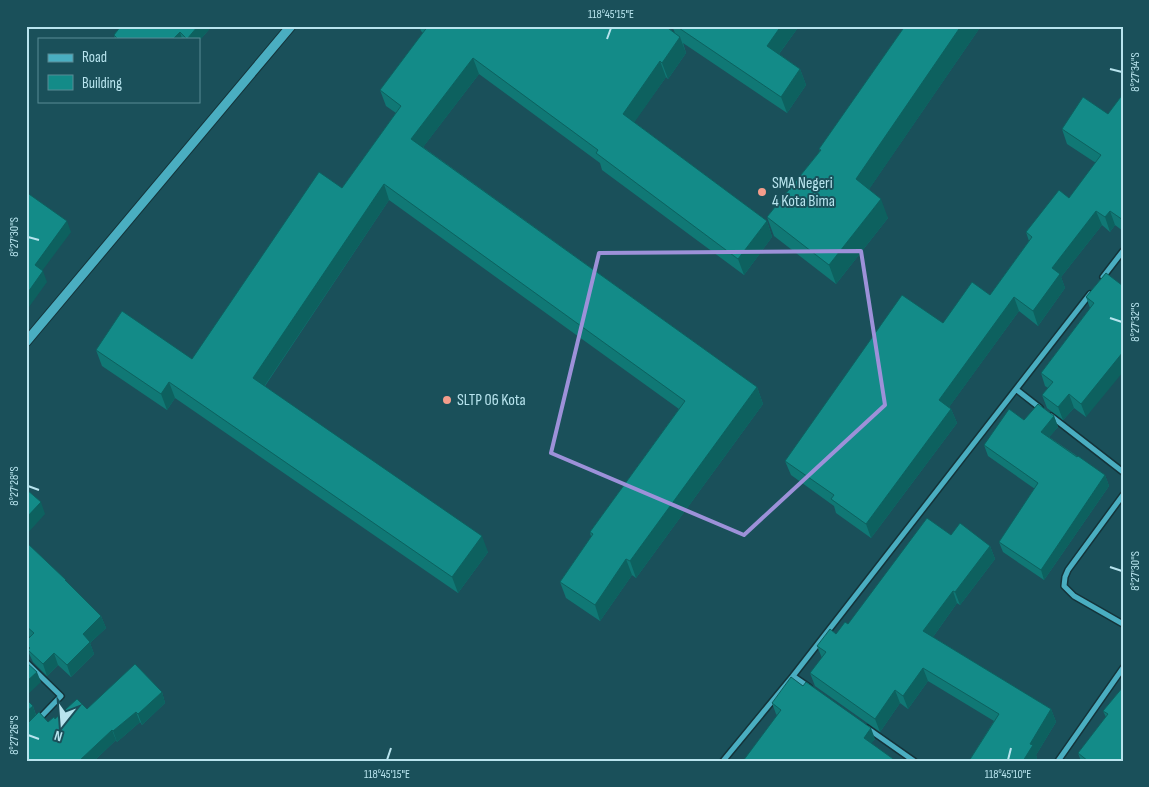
<svg xmlns="http://www.w3.org/2000/svg" width="1149" height="787" font-family="'Sofia Sans Condensed',sans-serif">
  <style>
    .lines { fill: none; stroke-linecap: round; stroke-linejoin: round }
    .minor-casing { stroke: #143339; stroke-width: 8 }
    .tertiary-casing { stroke: #143339; stroke-width: 11 }
    .minor { stroke: #4aaec1; stroke-width: 5 }
    .tertiary { stroke: #4aaec1; stroke-width: 9 }
    .wall { fill: #107875 }
    .shaded-wall { fill: #0d615f }
    .building { fill: #138b88; stroke: #0d615f }
    .marked { fill: none; stroke: #9d91d9; stroke-width: 4; stroke-linejoin: round }
    .ticks { fill: none; stroke: #b8e4ee; stroke-width: 2 }
    .poi-dot { fill: #f49d8b; stroke: #1a505a; stroke-width: 2 }
    .labels { text-anchor: middle; dominant-baseline: central; stroke-width: 4; stroke-linejoin: round; paint-order: stroke }
    .poi-label { font-size: 16px; fill: #b8e4ee; stroke: #1a505a; text-anchor: start }
    .neatline { fill: none; stroke: #b8e4ee; stroke-width: 2 }
    .ticks-label { font-size: 12px; text-anchor: middle; fill: #b8e4ee }
  </style>
  <rect width="100%" height="100%" fill="#1a505a"/>
  <g class="lines">
    <g class="minor-casing">
      <path id="minor" d="M 1103,277 L 1123,251
        M 1017,390 L 1040,408
        M 1051,416 L 1123,472
        M 1123,495 L 1068,570 L 1065,577 L 1064,586 L 1074,596 L 1123,624
        M 26,662 L 61,696 L 38,720
        M 793,676 L 809,687
        M 867,728 L 914,761
        M 723,761 L 793,676 L 1090,294
        M 1058,761 L 1123,668"/>
    </g>
    <g class="tertiary-casing">
      <path id="tertiary" d="M 26,342 L 291,26"/>
    </g>
    <use href="#minor" class="minor"/>
    <use href="#tertiary" class="tertiary"/>
  </g>
  <path class="wall" d="M 121,26 L 212,26 L 199,41 L 199,39 L 115,39 L 114,35 Z
    M 419,26 L 665,26 L 675,33 L 672,26 L 795,26 L 797,29 L 779,54 L 800,69 L 806,85 L 787,113 L 683,43 L 686,53 L 668,79 L 666,77 L 634,122 L 767,221 L 772,237 L 744,275 L 602,170 L 600,163 L 479,74 L 423,147 L 757,387 L 763,404 L 636,578 L 632,575 L 600,621 L 566,598 L 560,582 L 591,537 L 590,532 L 679,409 L 389,200 L 265,386 L 488,552 L 458,593 L 175,398 L 167,410 L 102,366 L 96,350 L 192,359 L 342,188 L 396,113 L 386,106 L 380,90 L 423,33 L 421,31 Z
    M 905,26 L 981,26 L 869,189 L 888,218 L 836,284 L 774,236 L 767,217 L 820,151 L 819,149 Z
    M 1123,94 L 1123,231 L 1115,225 L 1110,232 L 1102,225 L 1061,277 L 1065,288 L 1038,326 L 1019,311 L 949,407 L 951,409 L 957,423 L 871,538 L 836,513 L 834,506 L 791,475 L 785,461 L 943,323 L 990,295 L 1029,241 L 1026,232 L 1069,198 L 1096,163 L 1067,144 L 1062,129 L 1108,114 Z
    M 1106,273 L 1086,417 L 1074,408 L 1063,420 L 1047,408 L 1042,395 L 1048,388 L 1045,386 L 1041,373 L 1090,308 L 1086,297 Z
    M 1054,416 L 1058,427 L 1049,437 L 1105,475 L 1109,486 L 1044,580 L 1003,552 L 999,542 L 1035,489 L 988,456 L 984,445 L 1024,420 Z
    M 951,535 L 990,546 L 995,559 L 960,605 L 957,603 L 933,637 L 1051,709 L 1056,722 L 1036,755 L 1037,758 L 1035,761 L 969,761 L 994,721 L 928,681 L 908,709 L 900,703 L 880,732 L 815,686 L 810,673 L 822,658 L 817,646 L 836,634 L 848,624 Z
    M 26,542 L 101,616 L 106,628 L 90,643 L 94,654 L 71,677 L 58,665 L 47,676 L 33,662 L 26,647 L 26,641 L 30,637 L 26,634 Z
    M 1123,687 L 1123,761 L 1081,761 L 1078,753 L 1106,717 L 1103,711 Z
    M 162,692 L 165,703 L 142,725 L 140,722 L 117,742 L 116,740 L 94,761 L 26,761 L 33,706 L 36,715 L 48,722 L 55,719 L 87,709 Z
    M 772,703 L 875,739 L 871,743 L 777,715 L 776,714 Z"/>
  <path class="shaded-wall" d="M 198,26 L 212,26 L 199,41 L 199,39 L 187,39 Z
    M 781,26 L 795,26 L 797,29 L 773,62 L 767,46 Z
    M 961,26 L 981,26 L 863,198 L 856,179 Z
    M 180,32 L 182,39 L 173,39 Z
    M 680,37 L 686,53 L 668,79 L 662,63 Z
    M 473,58 L 479,74 L 417,155 L 411,139 Z
    M 660,61 L 666,77 L 629,130 L 623,114 Z
    M 800,69 L 806,85 L 787,113 L 781,97 Z
    M 384,184 L 389,200 L 259,394 L 253,378 Z
    M 881,199 L 888,218 L 836,284 L 829,265 Z
    M 1096,211 L 1102,225 L 1061,277 L 1065,288 L 1038,326 L 1033,311 L 1052,268 Z
    M 1110,211 L 1115,225 L 1110,232 L 1105,217 Z
    M 67,221 L 71,232 L 39,275 L 35,265 Z
    M 767,221 L 772,237 L 744,275 L 738,259 Z
    M 43,271 L 47,282 L 29,307 L 26,299 L 26,295 Z
    M 1014,297 L 1019,311 L 944,414 L 939,400 Z
    M 1123,352 L 1123,372 L 1086,417 L 1081,404 Z
    M 169,382 L 175,398 L 167,410 L 161,394 Z
    M 757,387 L 763,404 L 636,578 L 630,561 Z
    M 1069,394 L 1074,408 L 1063,420 L 1058,407 Z
    M 951,409 L 957,423 L 871,538 L 866,524 Z
    M 1054,416 L 1058,427 L 1045,442 L 1041,432 Z
    M 1105,475 L 1109,486 L 1044,580 L 1041,570 Z
    M 41,502 L 45,514 L 26,535 L 26,518 Z
    M 482,536 L 488,552 L 458,593 L 452,577 Z
    M 990,546 L 995,559 L 960,605 L 955,592 Z
    M 626,559 L 632,575 L 600,621 L 595,605 Z
    M 953,591 L 957,603 L 928,644 L 923,631 Z
    M 101,616 L 106,628 L 90,643 L 94,654 L 71,677 L 67,665 L 83,634 Z
    M 54,653 L 58,665 L 47,676 L 43,664 Z
    M 923,668 L 928,681 L 908,709 L 903,696 Z
    M 37,672 L 41,682 L 26,696 L 26,682 Z
    M 895,690 L 900,703 L 880,732 L 875,719 Z
    M 162,692 L 165,703 L 142,725 L 138,714 Z
    M 33,706 L 36,716 L 26,727 L 26,712 Z
    M 1051,709 L 1056,722 L 1036,755 L 1037,758 L 1035,761 L 1023,761 L 1030,744 Z
    M 136,712 L 140,722 L 117,742 L 113,731 Z
    M 871,728 L 875,739 L 867,749 L 864,738 Z
    M 112,730 L 116,740 L 94,761 L 79,761 Z"/>
  <path class="building" d="M 121,26 L 198,26 L 187,39 L 180,32 L 173,39 L 118,39 L 114,35 Z
    M 428,26 L 665,26 L 680,37 L 662,63 L 660,61 L 623,114 L 767,221 L 738,259 L 596,153 L 598,150 L 473,58 L 411,139 L 757,387 L 630,561 L 626,559 L 595,605 L 560,582 L 593,534 L 590,532 L 685,401 L 384,184 L 253,378 L 482,536 L 452,577 L 169,382 L 161,394 L 96,350 L 122,311 L 192,359 L 319,172 L 342,188 L 401,106 L 380,90 Z
    M 676,26 L 781,26 L 767,46 L 800,69 L 781,97 Z
    M 905,26 L 961,26 L 856,179 L 881,199 L 829,265 L 767,217 L 821,150 L 819,149 Z
    M 1123,94 L 1123,220 L 1110,211 L 1105,217 L 1096,211 L 1052,268 L 1060,274 L 1033,311 L 1014,297 L 939,400 L 951,409 L 866,524 L 831,499 L 834,495 L 785,461 L 902,295 L 943,323 L 972,282 L 990,295 L 1032,237 L 1026,232 L 1059,190 L 1069,198 L 1101,155 L 1062,129 L 1083,97 L 1108,114 Z
    M 26,192 L 67,221 L 35,265 L 43,271 L 26,295 Z
    M 1106,273 L 1123,286 L 1123,352 L 1081,404 L 1069,394 L 1058,407 L 1042,395 L 1053,382 L 1041,373 L 1094,303 L 1086,297 Z
    M 1038,404 L 1054,416 L 1041,432 L 1077,457 L 1078,456 L 1105,475 L 1041,570 L 999,542 L 1038,483 L 984,445 L 1009,409 L 1024,420 Z
    M 26,489 L 41,502 L 26,518 Z
    M 927,518 L 951,535 L 960,523 L 990,546 L 955,592 L 953,591 L 923,631 L 1051,709 L 1030,744 L 1033,745 L 1023,761 L 969,761 L 999,714 L 923,668 L 903,696 L 895,690 L 875,719 L 810,673 L 826,652 L 817,646 L 830,629 L 836,634 L 845,622 L 848,624 Z
    M 26,542 L 66,580 L 65,580 L 101,616 L 83,634 L 90,642 L 67,665 L 54,653 L 43,664 L 28,650 L 30,648 L 26,644 L 26,641 L 34,633 L 26,626 Z
    M 26,662 L 37,672 L 26,682 Z
    M 135,664 L 162,692 L 138,714 L 136,712 L 113,731 L 112,730 L 79,761 L 26,761 L 26,725 L 39,712 L 48,722 L 54,717 L 55,719 L 77,699 L 87,709 Z
    M 791,677 L 803,686 L 806,682 L 871,728 L 864,738 L 896,761 L 743,761 L 781,710 L 772,703 Z
    M 1123,687 L 1123,761 L 1088,761 L 1078,753 L 1108,714 L 1103,711 Z
    M 26,699 L 33,706 L 26,712 Z"/>
  <path class="marked" d="M 861,251 L 885,405 L 744,535 L 551,453 L 599,253 Z"/>
  <path class="ticks" d="M 607,39 L 611,28M 1110,69 L 1122,72M 28,237 L 39,240M 1110,318 L 1122,322M 28,486 L 39,490M 1110,567 L 1122,571M 28,735 L 39,739M 387,760 L 391,748M 1008,760 L 1011,748"/>
  <g class="poi-dot">
    <circle cx="762" cy="192" r="5"/>
    <circle cx="447" cy="400" r="5"/>
  </g>
  <g class="labels">
    <g class="poi-label">
      <text x="772" y="183">SMA Negeri<tspan x="772" dy="18">4 Kota Bima</tspan></text>
      <text x="457" y="400">SLTP 06 Kota</text>
    </g>
  </g>
  <rect width="1149" height="787" fill="none" stroke="#1a505a" stroke-width="55"/>
  <rect x="38" y="38" width="162" height="65" fill="#1a505a" stroke="#598b95"/>
  <rect x="48" y="54" width="25" height="8" fill="#4aaec1" stroke="#598b95"/>
  <text x="82" y="62" font-size="15" fill="#b8e4ee">Road</text>
  <rect x="48" y="75" width="25" height="15" fill="#138b88" stroke="#598b95"/>
  <text x="82" y="88" font-size="15" fill="#b8e4ee">Building</text>
  <g transform="translate(62 724) rotate(197)" stroke="#1a505a" stroke-width="4" paint-order="stroke">
  <path d="M0-4L9 19L0 12L-9 19Z" fill="#b8e4ee"/>
  <text y="-8" font-size="14" font-weight="bold" text-anchor="middle" fill="#b8e4ee">N</text>
  </g>
  <rect x="28" y="28" width="1094" height="732" class="neatline"/>
  <g class="ticks-label">
    <text x="611" y="18">118°45'15"E</text>
    <text transform="translate(1135 72) rotate(-90)" y="4">8°27'34"S</text>
    <text transform="translate(14 237) rotate(-90)" y="4">8°27'30"S</text>
    <text transform="translate(1135 322) rotate(-90)" y="4">8°27'32"S</text>
    <text transform="translate(14 486) rotate(-90)" y="4">8°27'28"S</text>
    <text transform="translate(1135 571) rotate(-90)" y="4">8°27'30"S</text>
    <text transform="translate(14 735) rotate(-90)" y="4">8°27'26"S</text>
    <text x="387" y="778">118°45'15"E</text>
    <text x="1008" y="778">118°45'10"E</text>
  </g>
</svg>
